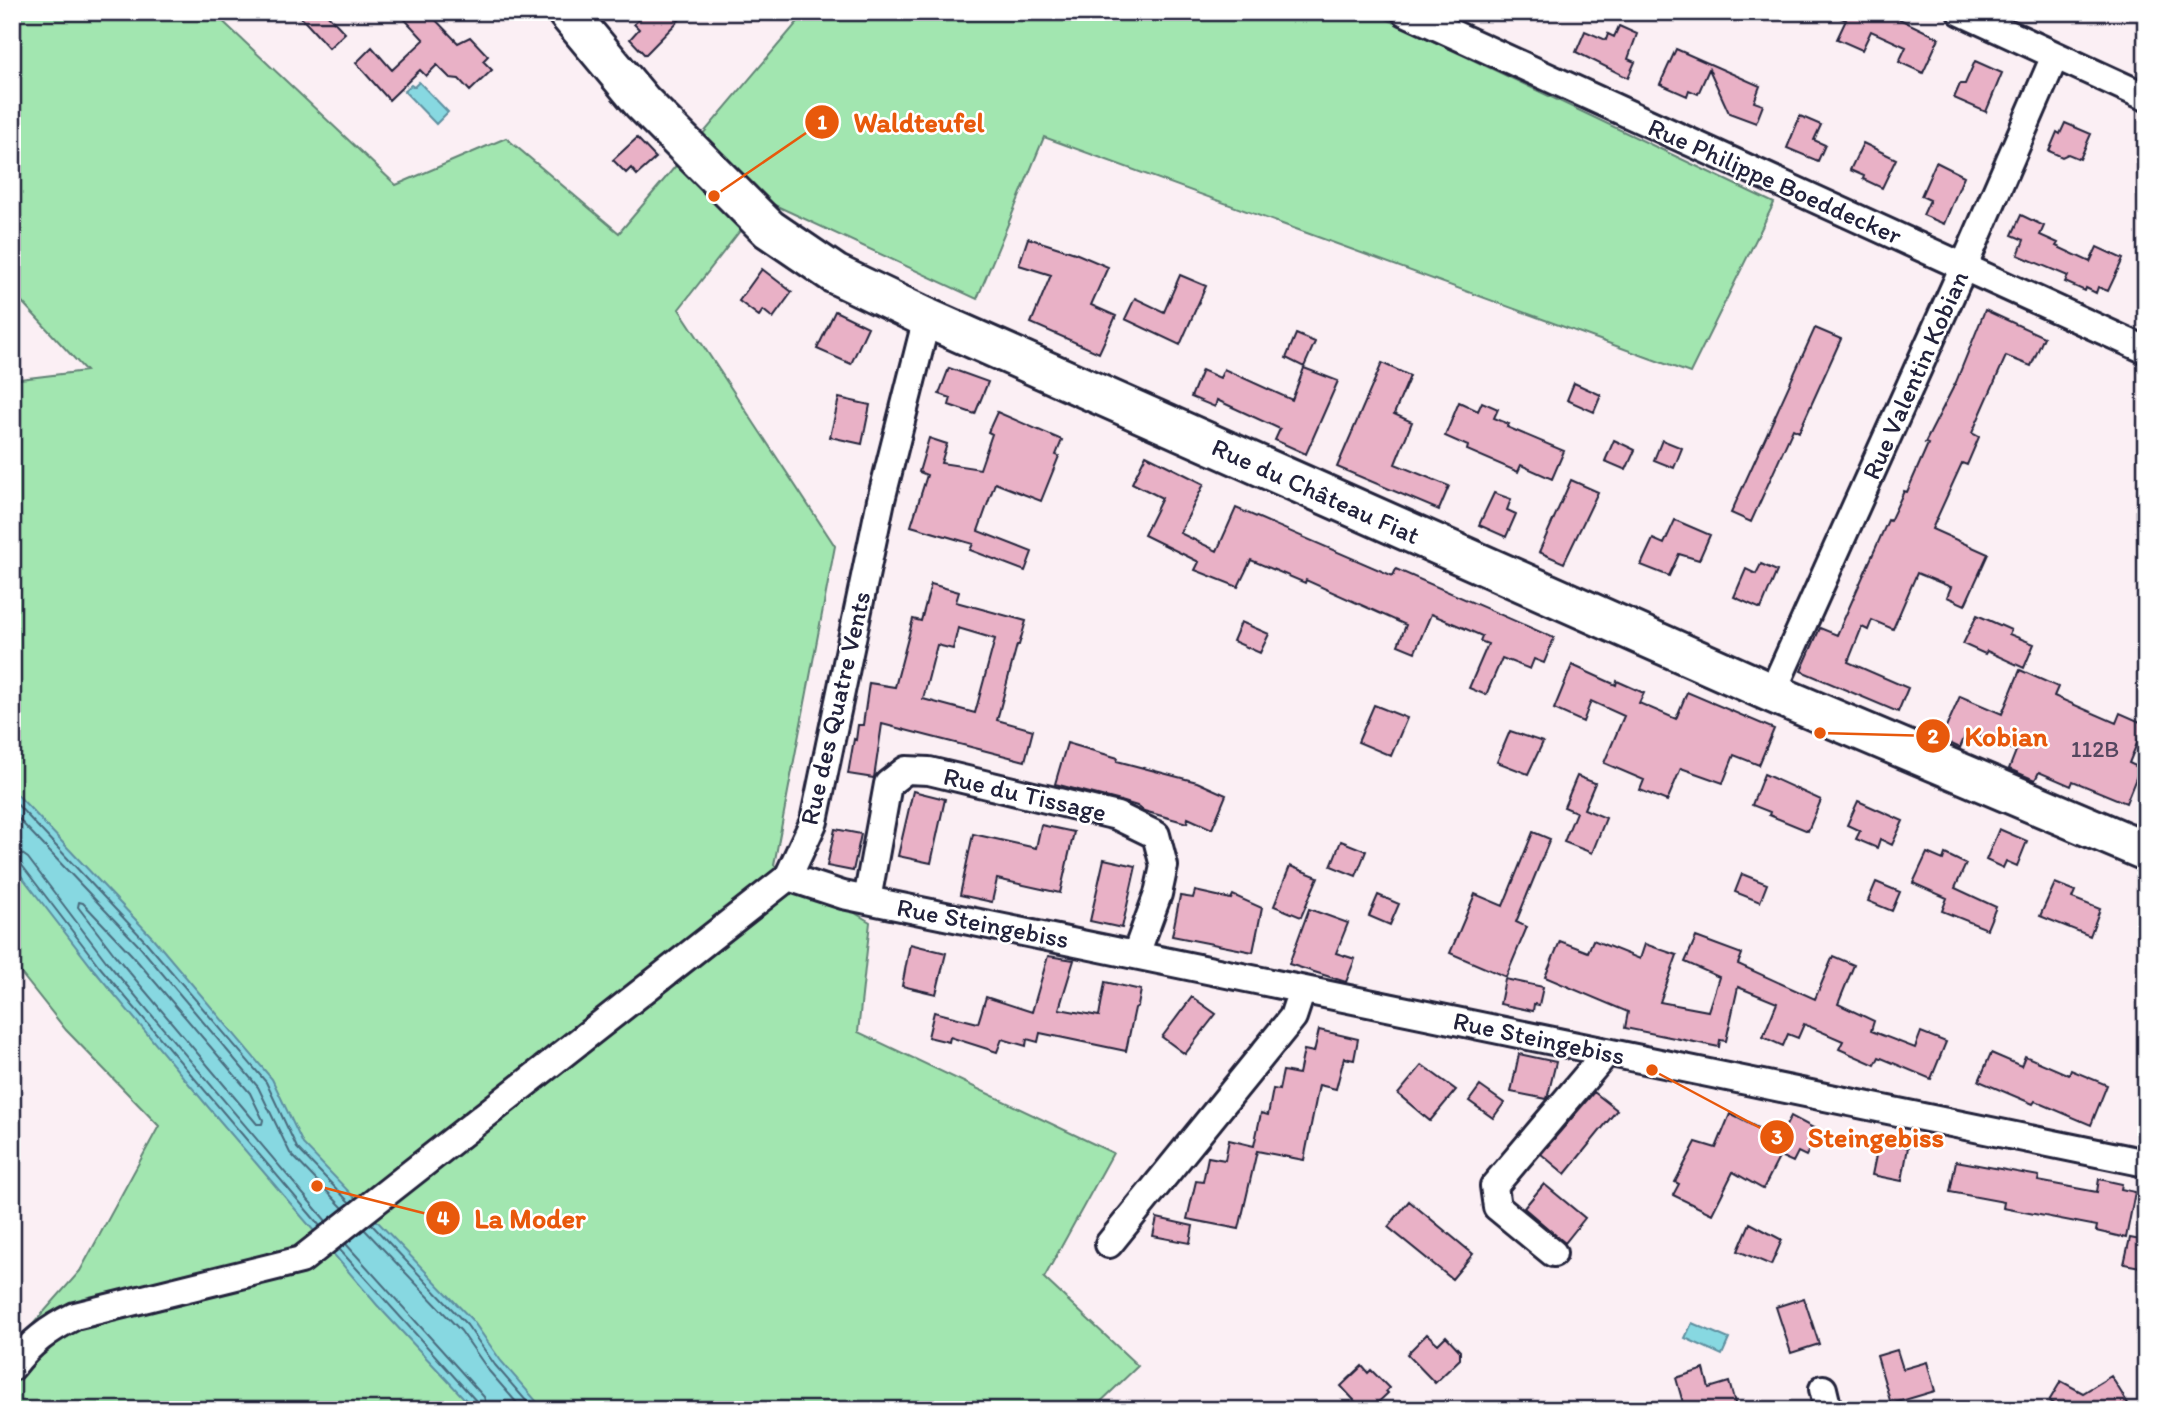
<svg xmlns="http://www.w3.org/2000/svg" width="2158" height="1422" font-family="Itim,sans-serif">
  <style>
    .green { fill: #a2e6b0; stroke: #628476; stroke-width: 2 }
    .water { fill: #87d8e1; stroke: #5f8f9f; stroke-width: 2 }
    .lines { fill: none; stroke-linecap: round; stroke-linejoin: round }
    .shore { stroke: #4a6b7d; stroke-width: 2 }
    .building { fill: #e9b1c6; stroke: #22223b; stroke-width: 2; fill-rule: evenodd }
    .street-casing { stroke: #22223b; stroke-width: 32 }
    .secondary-casing { stroke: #22223b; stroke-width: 44 }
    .street { stroke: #fff; stroke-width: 26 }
    .secondary { stroke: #fff; stroke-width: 38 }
    .labels { text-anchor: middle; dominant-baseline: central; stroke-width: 5; stroke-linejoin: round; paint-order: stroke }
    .number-label { font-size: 23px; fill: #54465e }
    .street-label { font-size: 26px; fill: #22223b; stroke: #fff }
    .leader { fill: none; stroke: #e8590c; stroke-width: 2.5 }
    .callout-dot { fill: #e8590c; stroke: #fff; stroke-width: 2.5 }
    .mark-label { font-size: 21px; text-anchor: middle; font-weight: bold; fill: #fff }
    .callout-label { font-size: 28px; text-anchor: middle; font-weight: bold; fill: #e8590c; stroke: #fff; stroke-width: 5; stroke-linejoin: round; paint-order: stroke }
  </style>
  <rect width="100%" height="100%" fill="#fbeff4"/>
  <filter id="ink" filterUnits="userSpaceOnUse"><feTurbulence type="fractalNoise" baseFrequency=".0143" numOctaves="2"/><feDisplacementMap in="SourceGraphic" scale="14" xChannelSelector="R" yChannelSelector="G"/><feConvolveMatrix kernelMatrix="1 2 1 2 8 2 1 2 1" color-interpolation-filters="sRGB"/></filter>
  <g filter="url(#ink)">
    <path class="green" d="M 12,12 L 213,12 L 396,185 L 506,138 L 619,233 L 806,12 L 1372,12 L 1774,203 L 1690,373 L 1044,137 L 977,299 L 764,200 L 679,309 L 835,546 L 774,865 L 870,922 L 858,1032 L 1113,1153 L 1044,1278 L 1138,1366 L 1092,1410 L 12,1410 L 12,1348 L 80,1271 L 159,1126 L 66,1030 L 12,962 L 12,380 L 86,371 L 12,291 Z"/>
    <path class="water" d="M 419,82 L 448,112 L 436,124 L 404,91 L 411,85 L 414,87 Z
      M 12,789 L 152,937 L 272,1079 L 303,1144 L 473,1321 L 501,1361 L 544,1410 L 475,1410 L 377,1305 L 209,1108 L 94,970 L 26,882 L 12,864 Z
      M 1692,1323 L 1729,1339 L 1722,1355 L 1685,1338 Z"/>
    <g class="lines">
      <path class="shore" d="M 12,799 L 146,942 L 266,1082 L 297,1148 L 350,1203
        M 12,812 L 140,947 L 258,1087 L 290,1153 L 343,1208
        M 12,852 L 21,853 L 28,858 L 106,961 L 326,1221
        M 12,861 L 21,864 L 99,966 L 320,1226
        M 79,902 L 83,903 L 132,955 L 250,1093 L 263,1120 L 262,1124 L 257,1124 L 114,954 L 78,907 Z
        M 371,1224 L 467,1325 L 495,1365 L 534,1410
        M 364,1229 L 461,1331 L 489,1371 L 523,1410
        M 346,1244 L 484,1397 L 488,1410
        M 339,1249 L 477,1402 L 479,1410"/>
    </g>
    <path class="building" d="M 296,12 L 325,12 L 345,33 L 329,48 Z
      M 398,12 L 428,12 L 458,43 L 470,37 L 488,56 L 483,61 L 492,70 L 470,91 L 459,79 L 450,78 L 437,65 L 426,76 L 420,70 L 389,100 L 356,63 L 372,47 L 392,70 L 424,40 Z
      M 647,12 L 687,12 L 645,55 L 630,39 L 639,29 L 634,24 Z
      M 1827,12 L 1885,12 L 1939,38 L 1923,73 L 1899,62 L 1906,47 L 1871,31 L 1862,50 L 1837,39 L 1846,20 Z
      M 1619,26 L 1637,34 L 1628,59 L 1635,62 L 1628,78 L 1576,52 L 1585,31 L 1606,40 L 1608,34 L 1614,37 Z
      M 1676,49 L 1760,86 L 1754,102 L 1763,105 L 1756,123 L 1729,113 L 1709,69 L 1698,94 L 1689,90 L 1687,96 L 1660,84 Z
      M 1975,61 L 2002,73 L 1986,112 L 1954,98 L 1960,84 L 1965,84 Z
      M 1800,116 L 1821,125 L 1814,140 L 1825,145 L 1818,161 L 1787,148 Z
      M 2065,123 L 2091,134 L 2080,159 L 2068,154 L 2062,157 L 2049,151 L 2057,132 L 2060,134 Z
      M 637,138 L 656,158 L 637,175 L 631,168 L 626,173 L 613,160 Z
      M 1863,143 L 1896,159 L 1882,188 L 1863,179 L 1864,176 L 1850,170 Z
      M 1936,162 L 1964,176 L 1944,224 L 1923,215 L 1930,200 L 1921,196 Z
      M 2021,215 L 2044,226 L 2040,235 L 2058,243 L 2056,246 L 2090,262 L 2097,247 L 2123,259 L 2108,291 L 2098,287 L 2096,293 L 2086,288 L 2085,291 L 2065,282 L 2068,276 L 2018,255 L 2024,240 L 2012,235 Z
      M 1028,238 L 1075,253 L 1108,267 L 1091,305 L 1116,316 L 1099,353 L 1031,323 L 1051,275 L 1019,265 Z
      M 762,269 L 792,292 L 773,318 L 763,310 L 759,316 L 739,301 Z
      M 1180,275 L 1206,286 L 1180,345 L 1125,319 L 1135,298 L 1164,312 Z
      M 1985,310 L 2044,337 L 2031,366 L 2006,356 L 1972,433 L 1979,437 L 1967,465 L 1962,463 L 1932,529 L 1988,554 L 1965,605 L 1947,597 L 1951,587 L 1917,573 L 1893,629 L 1872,620 L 1868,630 L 1862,627 L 1848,662 L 1908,688 L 1898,712 L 1801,671 L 1820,628 L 1837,635 L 1888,520 L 1890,521 L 1904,491 L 1907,492 L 1928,444 L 1925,443 L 1956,382 Z
      M 835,311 L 868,327 L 851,364 L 817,349 Z
      M 1815,328 L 1841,339 L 1799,432 L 1793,429 L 1751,522 L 1731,513 Z
      M 1296,334 L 1315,342 L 1304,367 L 1286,358 Z
      M 1382,363 L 1410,376 L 1394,414 L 1412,422 L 1395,464 L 1449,486 L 1439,510 L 1337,467 Z
      M 949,368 L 988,382 L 975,414 L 949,405 L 951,398 L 939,394 Z
      M 1304,368 L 1338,381 L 1306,454 L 1275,440 L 1280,429 L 1217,400 L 1215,407 L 1191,397 L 1202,370 L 1220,378 L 1224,369 L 1292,400 Z
      M 1574,383 L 1601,395 L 1594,412 L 1567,400 Z
      M 839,398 L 870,405 L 862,444 L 830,437 Z
      M 1459,402 L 1478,411 L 1482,402 L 1498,409 L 1494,418 L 1509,424 L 1507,427 L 1564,451 L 1552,479 L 1521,465 L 1518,472 L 1467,450 L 1468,446 L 1445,436 Z
      M 997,412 L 1062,440 L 1056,455 L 1059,456 L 1041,501 L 995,483 L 978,531 L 1032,552 L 1025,571 L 970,550 L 973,544 L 911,526 L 927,475 L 919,472 L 929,438 L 947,444 L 941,463 L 980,469 L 992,434 L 988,432 Z
      M 1614,440 L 1635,450 L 1626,470 L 1605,461 Z
      M 1662,440 L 1682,448 L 1674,468 L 1654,460 Z
      M 1146,455 L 1204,484 L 1180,533 L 1217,551 L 1236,508 L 1393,576 L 1396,569 L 1554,638 L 1544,663 L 1534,659 L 1530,669 L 1502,658 L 1486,695 L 1469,688 L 1488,644 L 1480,641 L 1482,636 L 1457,625 L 1431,614 L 1415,652 L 1398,645 L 1406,625 L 1306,580 L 1305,583 L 1251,560 L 1238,587 L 1195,570 L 1199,562 L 1144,535 L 1162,498 L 1132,483 Z
      M 1571,480 L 1598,492 L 1564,563 L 1539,552 Z
      M 1494,493 L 1511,499 L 1507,510 L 1516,514 L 1506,537 L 1479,525 Z
      M 1675,520 L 1710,535 L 1699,560 L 1679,554 L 1669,576 L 1641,565 L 1653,539 L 1664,544 Z
      M 1761,564 L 1777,571 L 1761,609 L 1734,597 L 1746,569 L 1756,574 Z
      M 931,584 L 959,592 L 956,602 L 1026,621 L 1019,645 L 1017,645 L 997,720 L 1033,730 L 1025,761 L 882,724 L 874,778 L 848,774 L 854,739 L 856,740 L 858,725 L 863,725 L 869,683 L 895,687 L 913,619 L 921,621 ZM 958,628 L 995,639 L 975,713 L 923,699 L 937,645 L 953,649 Z
      M 1977,615 L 2011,630 L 2009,634 L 2034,644 L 2024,668 L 1987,651 L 1985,654 L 1963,644 Z
      M 1241,622 L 1269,634 L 1260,653 L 1233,641 Z
      M 1572,665 L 1616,685 L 1617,681 L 1644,693 L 1639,703 L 1676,719 L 1687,692 L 1774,729 L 1759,765 L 1734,755 L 1723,783 L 1681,768 L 1667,801 L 1640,790 L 1644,780 L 1604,763 L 1624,716 L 1591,701 L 1583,722 L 1554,709 Z
      M 2020,670 L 2058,687 L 2054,696 L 2116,723 L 2120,713 L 2145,724 L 2129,763 L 2140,768 L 2126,803 L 2073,781 L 2071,786 L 2039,772 L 2035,780 L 2030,778 L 2009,769 L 2016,751 L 1967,731 L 1960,748 L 1941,739 L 1960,696 L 2002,714 Z
      M 1374,705 L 1407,718 L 1391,756 L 1358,742 Z
      M 1510,731 L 1543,742 L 1528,774 L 1497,762 Z
      M 1067,743 L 1118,758 L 1117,761 L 1197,782 L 1226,795 L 1212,829 L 1188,818 L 1187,823 L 1144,811 L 1137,806 L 1121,801 L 1055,784 Z
      M 1764,774 L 1821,800 L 1808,831 L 1769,815 L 1770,812 L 1752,805 Z
      M 1577,776 L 1595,783 L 1584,809 L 1606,818 L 1592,853 L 1564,842 L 1576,812 L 1564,807 Z
      M 913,791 L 945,799 L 931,863 L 898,856 Z
      M 1858,801 L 1903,821 L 1892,845 L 1880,839 L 1877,848 L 1856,839 L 1860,831 L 1847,825 Z
      M 1041,825 L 1074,832 L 1060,893 L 997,879 L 992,902 L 960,895 L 973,834 L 1036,848 Z
      M 835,829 L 861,834 L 853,871 L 827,866 Z
      M 1999,829 L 2027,841 L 2017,866 L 2006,861 L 2003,868 L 1986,860 Z
      M 1533,832 L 1550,839 L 1516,922 L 1527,927 L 1506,977 L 1450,953 L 1475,894 L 1503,906 Z
      M 1341,841 L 1366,851 L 1356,876 L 1331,866 Z
      M 1927,853 L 1943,860 L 1945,854 L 1966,864 L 1955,888 L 1996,907 L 1987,929 L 1942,911 L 1947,898 L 1913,883 Z
      M 1104,859 L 1136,866 L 1122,928 L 1090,921 Z
      M 1290,866 L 1318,877 L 1301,917 L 1274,906 Z
      M 1742,874 L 1767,884 L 1760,902 L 1735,892 Z
      M 1876,882 L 1900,892 L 1892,911 L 1868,901 Z
      M 2055,883 L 2075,891 L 2072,898 L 2100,909 L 2090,936 L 2040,916 Z
      M 1195,891 L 1231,899 L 1233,895 L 1262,908 L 1253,952 L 1172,936 L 1180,896 L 1193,898 Z
      M 1378,895 L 1399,904 L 1390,925 L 1369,916 Z
      M 1309,909 L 1348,923 L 1336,953 L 1355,959 L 1346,982 L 1289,964 Z
      M 1696,937 L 1742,954 L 1738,964 L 1815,999 L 1833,956 L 1854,965 L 1838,1004 L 1874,1021 L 1871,1031 L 1915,1048 L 1921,1032 L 1946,1042 L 1931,1079 L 1879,1057 L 1875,1065 L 1839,1049 L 1843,1041 L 1804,1024 L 1798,1038 L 1788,1034 L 1783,1046 L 1763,1037 L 1777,1003 L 1738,987 L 1726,1041 L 1720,1040 L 1719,1047 L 1625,1028 L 1628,1012 L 1545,977 L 1560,941 L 1588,952 L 1593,940 L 1640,959 L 1645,944 L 1677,955 L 1660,1002 L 1708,1011 L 1719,977 L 1685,962 Z
      M 910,944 L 946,953 L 936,994 L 902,986 Z
      M 1048,956 L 1074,960 L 1059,1009 L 1099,1016 L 1105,982 L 1141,990 L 1138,1006 L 1135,1008 L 1126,1051 L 1040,1033 L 1038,1042 L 1027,1039 L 1026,1046 L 1002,1039 L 997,1052 L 950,1037 L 949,1042 L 928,1037 L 934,1012 L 978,1023 L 986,997 L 1032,1012 Z
      M 1505,979 L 1543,987 L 1539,1005 L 1534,1004 L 1533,1011 L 1500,1004 Z
      M 1192,997 L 1216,1014 L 1185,1054 L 1162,1037 Z
      M 1319,1030 L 1358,1039 L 1354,1060 L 1344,1058 L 1336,1089 L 1319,1085 L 1304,1160 L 1257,1151 L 1239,1229 L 1187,1219 L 1196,1181 L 1203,1182 L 1208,1157 L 1225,1160 L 1229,1140 L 1254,1146 L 1261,1113 L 1268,1115 L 1273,1089 L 1279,1090 L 1283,1071 L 1299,1074 L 1304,1050 L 1314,1052 Z
      M 1991,1053 L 2021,1066 L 2025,1056 L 2069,1075 L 2071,1070 L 2107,1085 L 2091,1125 L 2035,1101 L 2033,1104 L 1979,1081 Z
      M 1519,1054 L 1556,1062 L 1547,1099 L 1511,1092 Z
      M 1422,1065 L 1456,1090 L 1430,1121 L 1398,1094 Z
      M 1480,1086 L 1504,1103 L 1493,1118 L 1469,1101 Z
      M 1594,1092 L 1617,1110 L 1565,1174 L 1541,1154 Z
      M 1730,1114 L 1779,1139 L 1791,1116 L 1819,1131 L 1806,1156 L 1798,1152 L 1793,1162 L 1780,1156 L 1763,1189 L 1733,1172 L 1712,1214 L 1673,1195 L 1679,1184 L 1675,1182 L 1696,1142 L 1716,1148 Z
      M 1879,1141 L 1908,1147 L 1902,1181 L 1872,1175 Z
      M 1956,1161 L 2039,1176 L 2038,1181 L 2097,1192 L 2099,1179 L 2122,1184 L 2121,1189 L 2135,1192 L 2126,1238 L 2096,1231 L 2097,1226 L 2003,1208 L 2004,1202 L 1950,1192 Z
      M 1544,1184 L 1585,1218 L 1565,1243 L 1524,1208 Z
      M 1409,1201 L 1473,1254 L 1452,1279 L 1388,1227 Z
      M 1157,1218 L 1193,1226 L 1190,1243 L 1153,1236 Z
      M 1750,1223 L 1782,1240 L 1771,1265 L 1738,1251 Z
      M 2130,1238 L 2146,1241 L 2146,1268 L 2124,1264 Z
      M 1804,1298 L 1819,1344 L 1791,1353 L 1776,1307 Z
      M 1427,1334 L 1438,1344 L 1446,1336 L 1460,1351 L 1460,1359 L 1435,1383 L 1407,1354 Z
      M 1897,1350 L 1903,1369 L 1927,1362 L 1935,1391 L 1891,1404 L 1877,1356 Z
      M 1362,1366 L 1368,1373 L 1371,1370 L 1389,1388 L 1386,1391 L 1388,1393 L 1370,1410 L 1363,1410 L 1341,1386 Z
      M 1704,1369 L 1709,1388 L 1729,1382 L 1737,1410 L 1685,1410 L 1676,1378 Z
      M 2111,1376 L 2132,1410 L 2057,1410 L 2060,1408 L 2049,1401 L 2061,1381 L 2083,1393 Z"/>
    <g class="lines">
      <g class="street-casing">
        <path id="street" d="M 1405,12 L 2146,350
          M 1961,12 L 2146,97
          M 1772,693 L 1964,266 L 2055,56
          M 788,877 L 843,895 L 2146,1163
          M 867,900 L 888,784 L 906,770 L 929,771 L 1117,816 L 1156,835 L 1164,866 L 1158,894 L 1136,954
          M 1109,1244 L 1293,1017 L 1302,990
          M 1553,1253 L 1497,1207 L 1494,1186 L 1607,1052
          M 12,1367 C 30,1343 49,1329 75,1316 L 301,1260 L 788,877 L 814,821 L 881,500 L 927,318
          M 1823,1389 L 1828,1410"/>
      </g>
      <g class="secondary-casing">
        <path id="secondary" d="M 567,12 L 642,102 L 769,229 L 835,274 L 927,318 L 1772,693 L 2146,851"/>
      </g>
      <use href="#street" class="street"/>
      <use href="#secondary" class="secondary"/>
    </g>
  </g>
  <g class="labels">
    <g class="number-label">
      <text x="2095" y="749">112B</text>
    </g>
    <g class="street-label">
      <text transform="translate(1775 181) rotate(24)">Rue Philippe Boeddecker</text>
      <text transform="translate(1915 375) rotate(-66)">Rue Valentin Kobian</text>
      <text transform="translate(1316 491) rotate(24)">Rue du Château Fiat</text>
      <text transform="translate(835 708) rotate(-77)">Rue des Quatre Vents</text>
      <text transform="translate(1025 794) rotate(13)">Rue du Tissage</text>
      <text transform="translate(983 923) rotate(11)">Rue Steingebiss</text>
      <text transform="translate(1539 1038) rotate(12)">Rue Steingebiss</text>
    </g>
  </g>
  <path class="leader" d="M714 196L822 122M1820 733L1933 736M1652 1070L1777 1137M317 1186L443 1218"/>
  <g class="callout-dot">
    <circle cx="714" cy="196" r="7"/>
    <circle cx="1820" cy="733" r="7"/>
    <circle cx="1652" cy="1070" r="7"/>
    <circle cx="317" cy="1186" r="7"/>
    <circle cx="822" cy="122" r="18"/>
    <circle cx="1933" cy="736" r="18"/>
    <circle cx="1777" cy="1137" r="18"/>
    <circle cx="443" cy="1218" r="18"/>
  </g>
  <g class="mark-label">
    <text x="822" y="129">1</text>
    <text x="1933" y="743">2</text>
    <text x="1777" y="1144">3</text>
    <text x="443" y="1225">4</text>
  </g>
  <g class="callout-label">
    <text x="919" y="132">Waldteufel</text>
    <text x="2006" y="746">Kobian</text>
    <text x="1876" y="1147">Steingebiss</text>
    <text x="530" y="1228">La Moder</text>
  </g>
  <rect width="2158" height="1422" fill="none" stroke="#fff" stroke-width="42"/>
  <rect x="21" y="21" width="2116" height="1380" fill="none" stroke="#22223b" stroke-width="2.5" filter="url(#ink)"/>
</svg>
